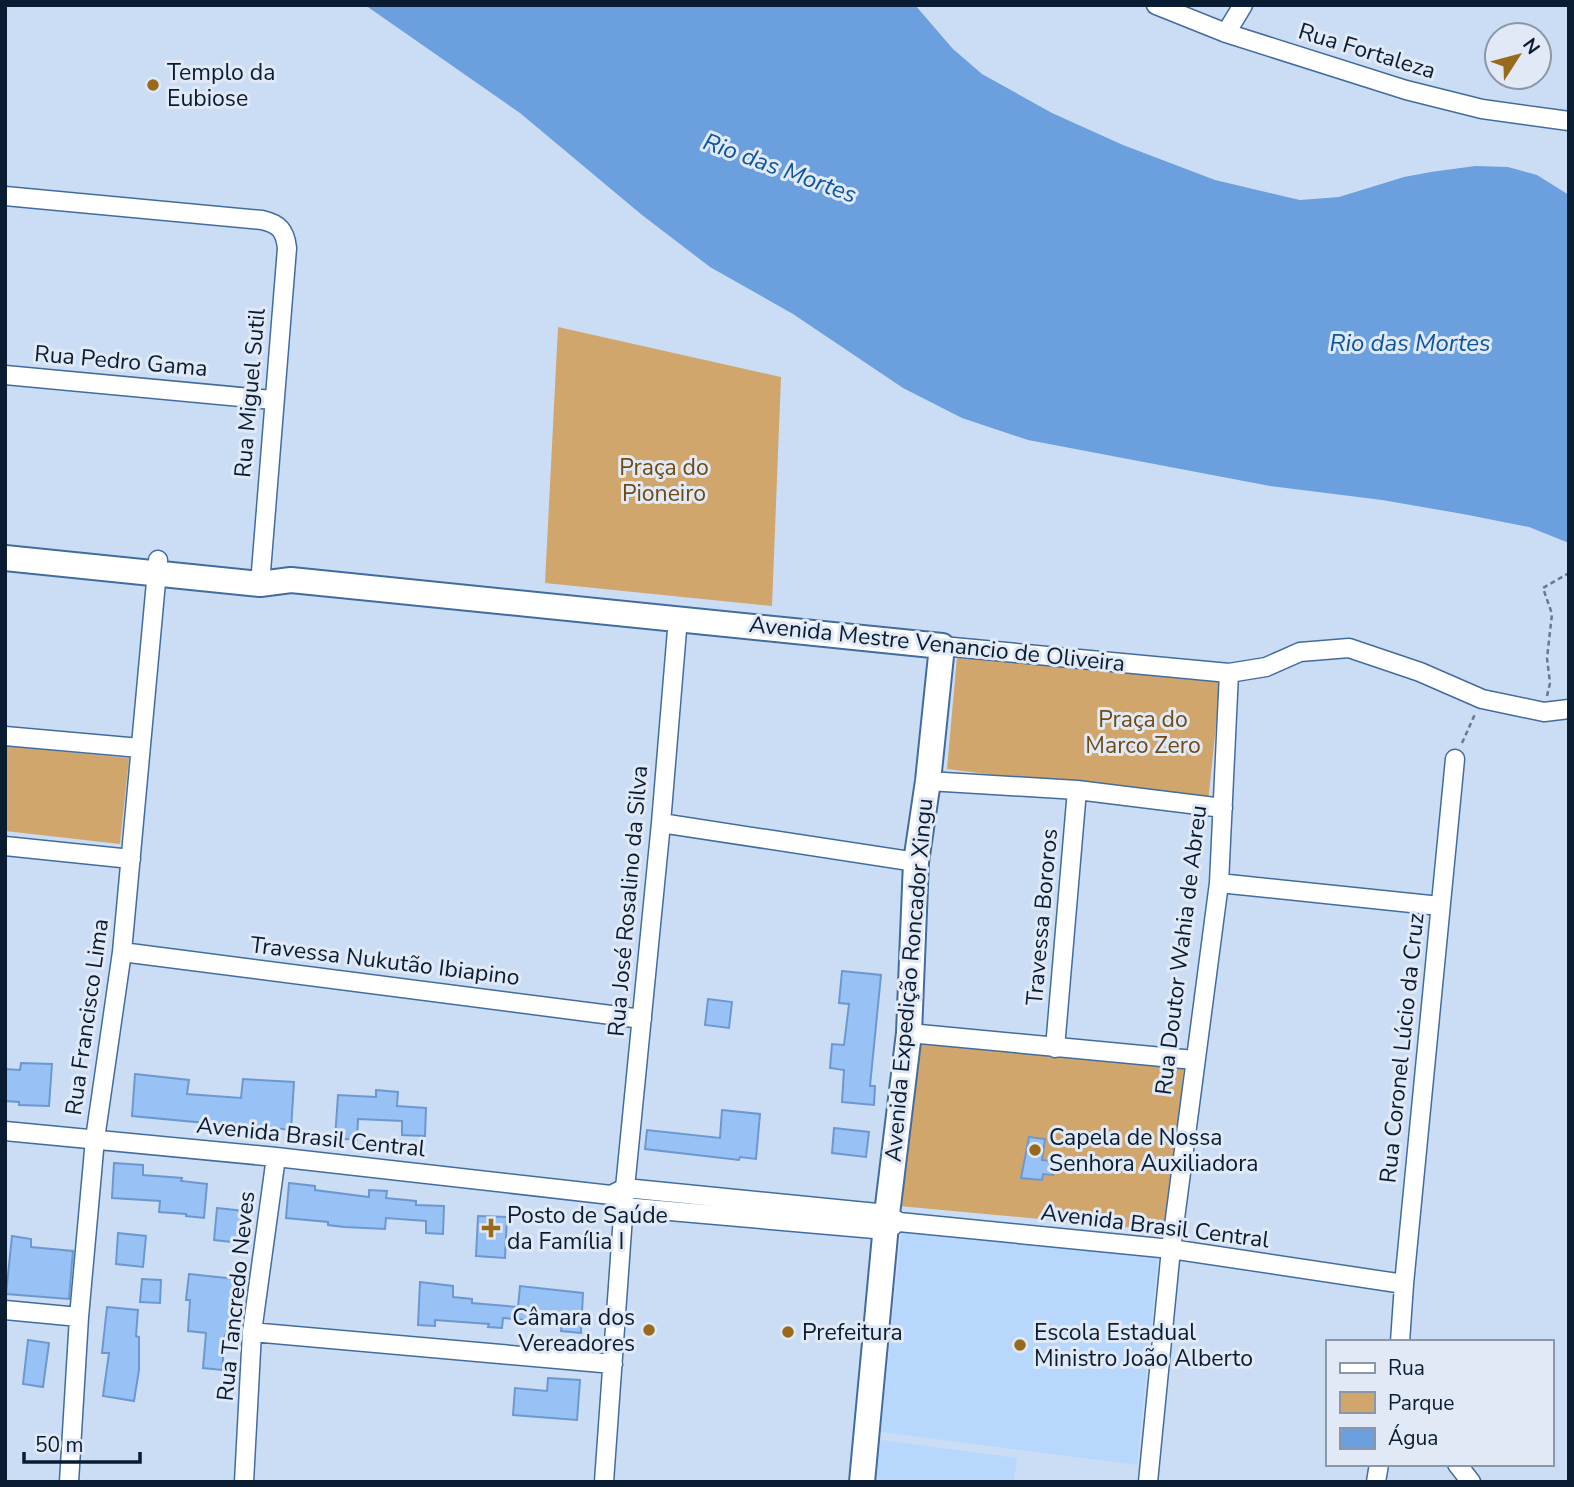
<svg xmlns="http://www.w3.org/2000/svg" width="1574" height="1487" font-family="'Nunito Sans',sans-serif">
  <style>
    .built { fill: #b8d7fd }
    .green { fill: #d0a66d }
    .water { fill: #6c9fde }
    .building { fill: #98c1f5; stroke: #6d98cf; stroke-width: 2 }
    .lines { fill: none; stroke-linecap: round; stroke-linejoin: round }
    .street-casing { stroke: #426c9f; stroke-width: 21 }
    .secondary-casing { stroke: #426c9f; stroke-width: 28 }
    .path { stroke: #67798f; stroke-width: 2.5; stroke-dasharray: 5 3.5; stroke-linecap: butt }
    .street { stroke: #fff; stroke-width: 18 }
    .secondary { stroke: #fff; stroke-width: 24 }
    .poi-dot { fill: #9a6a1c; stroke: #e0e9f5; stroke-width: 2.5 }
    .labels { text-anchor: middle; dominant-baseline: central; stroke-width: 6; stroke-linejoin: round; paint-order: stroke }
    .street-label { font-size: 23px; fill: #0a1c31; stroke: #e0e9f5 }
    .poi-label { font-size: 23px; fill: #0a1c31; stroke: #e0e9f5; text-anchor: start }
    .park-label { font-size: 23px; fill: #6e4b15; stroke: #e0e9f5 }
    .water-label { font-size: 24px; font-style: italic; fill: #0b549e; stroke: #e0e9f5 }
  </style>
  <rect width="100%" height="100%" fill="#cbddf4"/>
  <path class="built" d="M 902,1223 L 1158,1257 L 1137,1465 L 881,1432 Z
    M 874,1439 L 1017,1458 L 1014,1482 L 870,1482 Z"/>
  <path class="green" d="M 558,327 L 781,377 L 772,606 L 545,583 Z
    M 957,657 L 1221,678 L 1208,802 L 947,769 Z
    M 5,746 L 129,758 L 120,844 L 5,831 Z
    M 916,1038 L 1184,1065 L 1168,1231 L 899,1206 Z"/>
  <path class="water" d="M 365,5 L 915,5 L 953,49 L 982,74 L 1052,113 L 1123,145 L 1215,180 L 1300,200 L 1339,197 L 1404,177 L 1431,172 L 1475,166 L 1508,167 L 1537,175 L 1569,195 L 1569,543 L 1529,527 L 1463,514 L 1382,500 L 1270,486 L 1028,440 L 962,418 L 903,388 L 793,314 L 710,267 L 642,215 L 520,113 Z"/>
  <path class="building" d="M 842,971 L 881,975 L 870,1086 L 875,1086 L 874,1105 L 842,1102 L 844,1070 L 830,1068 L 832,1044 L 844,1045 L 849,1004 L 839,1003 Z
    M 708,999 L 732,1002 L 729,1028 L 705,1025 Z
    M 21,1063 L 52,1064 L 49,1106 L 19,1105 L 19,1102 L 5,1101 L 5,1069 L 20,1070 Z
    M 135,1074 L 189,1080 L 187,1094 L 241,1098 L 243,1079 L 294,1082 L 291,1130 L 221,1122 L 220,1128 L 204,1127 L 205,1123 L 132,1116 Z
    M 376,1090 L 398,1092 L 397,1106 L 426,1108 L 425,1136 L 402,1135 L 402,1121 L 358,1119 L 357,1140 L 335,1138 L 338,1095 L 376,1097 Z
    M 722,1110 L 760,1114 L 756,1159 L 740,1157 L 739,1160 L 645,1149 L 647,1130 L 720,1138 Z
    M 834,1128 L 869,1132 L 866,1157 L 832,1153 Z
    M 1029,1137 L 1045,1139 L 1042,1160 L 1055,1162 L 1053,1175 L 1043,1174 L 1042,1180 L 1021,1178 Z
    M 114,1163 L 143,1165 L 143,1175 L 182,1178 L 181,1181 L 207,1184 L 204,1218 L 186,1216 L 186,1214 L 159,1212 L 160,1201 L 112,1198 Z
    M 289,1183 L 315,1186 L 315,1190 L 369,1197 L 369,1190 L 387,1191 L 386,1198 L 416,1201 L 416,1205 L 444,1206 L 443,1234 L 426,1233 L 426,1221 L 386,1218 L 385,1229 L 344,1227 L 328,1225 L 328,1222 L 286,1218 Z
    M 217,1208 L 244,1211 L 241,1243 L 214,1240 Z
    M 478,1216 L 507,1217 L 505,1258 L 476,1256 Z
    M 118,1233 L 146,1236 L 143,1267 L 116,1264 Z
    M 12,1236 L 31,1239 L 31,1247 L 73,1251 L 69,1299 L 6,1294 Z
    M 189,1274 L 235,1279 L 232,1335 L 225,1335 L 222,1370 L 203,1368 L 206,1333 L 188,1331 L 190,1300 L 186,1300 Z
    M 142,1279 L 161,1280 L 160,1303 L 140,1302 Z
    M 420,1282 L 453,1286 L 453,1297 L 472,1299 L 472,1303 L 518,1307 L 520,1286 L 583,1293 L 581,1333 L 561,1331 L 562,1323 L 503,1318 L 502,1328 L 488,1327 L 489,1324 L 435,1320 L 435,1326 L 418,1325 Z
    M 107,1307 L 138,1310 L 136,1336 L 139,1337 L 139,1370 L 134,1401 L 103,1396 L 109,1353 L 102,1353 Z
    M 28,1340 L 49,1343 L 43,1387 L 23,1384 Z
    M 548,1378 L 580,1380 L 577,1420 L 513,1415 L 515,1388 L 547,1391 Z"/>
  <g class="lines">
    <g class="street-casing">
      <path id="street" d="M 1156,5 L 1226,33 L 1406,90 L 1482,109 L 1569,121
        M 1226,33 L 1243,5
        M 5,196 L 262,220 C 279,224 285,230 287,248 L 260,584
        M 5,375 L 273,400
        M 942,646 L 1229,673 L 1266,667 L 1300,652 L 1349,648 L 1420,672 L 1482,699 L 1544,712 L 1569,709
        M 5,736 L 140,748
        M 928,781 L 1077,790 L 1223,808
        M 661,823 L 916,862
        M 5,846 L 131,859
        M 1219,883 L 1440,906
        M 122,952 L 642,1019
        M 909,1033 L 1194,1060
        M 1055,1048 L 1077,790
        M 5,1131 L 276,1157 L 611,1195 L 625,1188 L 887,1214 L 899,1222 L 1171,1249 L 1404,1284
        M 616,1200 L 624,1207 L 886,1230 L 894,1225
        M 5,1310 L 79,1317
        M 252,1332 L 613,1364
        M 1400,1342 L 1404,1284 L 1455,759
        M 1457,1464 L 1471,1482
        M 69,1482 L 79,1317 L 95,1139 L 122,952 L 158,560
        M 244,1482 L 252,1332 L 276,1157
        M 604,1482 L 625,1188 L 661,823 L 678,618
        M 1148,1482 L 1171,1249 L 1219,883 L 1229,673
        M 1376,1482 L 1379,1464"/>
    </g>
    <g class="secondary-casing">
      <path id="secondary" d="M 5,558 L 260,584 L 291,580 L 942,646 L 928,781 L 916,862 L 909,1033 L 887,1214 L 862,1482"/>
    </g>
    <path class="path" d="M 1547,696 L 1550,683 L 1547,658 L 1552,614 L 1543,588 L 1569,573
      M 1462,743 L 1475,714"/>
    <use href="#street" class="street"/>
    <use href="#secondary" class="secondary"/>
  </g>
  <g class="poi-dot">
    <circle cx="153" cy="85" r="7"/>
    <circle cx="1035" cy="1150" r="7"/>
    <path d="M487.5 1217.5h7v7h7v7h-7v7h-7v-7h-7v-7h7z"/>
    <circle cx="649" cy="1330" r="7"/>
    <circle cx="788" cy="1332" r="7"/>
    <circle cx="1020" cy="1345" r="7"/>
  </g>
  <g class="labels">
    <g class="street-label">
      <text transform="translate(1367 51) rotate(17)">Rua Fortaleza</text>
      <text transform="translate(121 361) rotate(5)">Rua Pedro Gama</text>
      <text transform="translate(250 393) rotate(-85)">Rua Miguel Sutil</text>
      <text transform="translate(937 644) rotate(6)">Avenida Mestre Venancio de Oliveira</text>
      <text transform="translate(628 901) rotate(-85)">Rua José Rosalino da Silva</text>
      <text transform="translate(1042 917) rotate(-85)">Travessa Bororos</text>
      <text transform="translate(1181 950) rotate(-83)">Rua Doutor Wahia de Abreu</text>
      <text transform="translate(385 961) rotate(7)">Travessa Nukutão Ibiapino</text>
      <text transform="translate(909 980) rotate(-85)">Avenida Expedição Roncador Xingu</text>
      <text transform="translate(87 1017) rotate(-82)">Rua Francisco Lima</text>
      <text transform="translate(1402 1048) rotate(-84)">Rua Coronel Lúcio da Cruz</text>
      <text transform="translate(311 1137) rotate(6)">Avenida Brasil Central</text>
      <text transform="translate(1155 1226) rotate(7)">Avenida Brasil Central</text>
      <text transform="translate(236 1296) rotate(-84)">Rua Tancredo Neves</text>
    </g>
    <g class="poi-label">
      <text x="167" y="72">Templo da<tspan x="167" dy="26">Eubiose</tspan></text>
      <text x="1049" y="1137">Capela de Nossa<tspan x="1049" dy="26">Senhora Auxiliadora</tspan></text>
      <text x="507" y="1215">Posto de Saúde<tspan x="507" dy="26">da Família I</tspan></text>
      <text x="635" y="1317" text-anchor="end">Câmara dos<tspan x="635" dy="26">Vereadores</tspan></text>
      <text x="802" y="1332">Prefeitura</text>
      <text x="1034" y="1332">Escola Estadual<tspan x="1034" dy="26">Ministro João Alberto</tspan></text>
    </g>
    <g class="park-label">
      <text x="664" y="467">Praça do<tspan x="664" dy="26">Pioneiro</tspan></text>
      <text x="1143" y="719">Praça do<tspan x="1143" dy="26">Marco Zero</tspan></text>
    </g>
    <g class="water-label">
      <text transform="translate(780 168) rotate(20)">Rio das Mortes</text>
      <text x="1410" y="343">Rio das Mortes</text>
    </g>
  </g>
  <rect width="1574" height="1487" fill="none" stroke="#0a1c31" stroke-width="14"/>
  <rect x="1326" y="1340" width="228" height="126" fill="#e0e9f5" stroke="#8a97a7" stroke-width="2"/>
  <rect x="1340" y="1363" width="35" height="10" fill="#ffffff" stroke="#8a97a7" stroke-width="2"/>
  <text x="1388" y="1375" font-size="21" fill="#0a1c31">Rua</text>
  <rect x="1340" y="1392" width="35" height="21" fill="#d0a66d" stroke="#8a97a7" stroke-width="2"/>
  <text x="1388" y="1410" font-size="21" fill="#0a1c31">Parque</text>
  <rect x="1340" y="1428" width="35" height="21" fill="#6c9fde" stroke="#8a97a7" stroke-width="2"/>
  <text x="1388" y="1445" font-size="21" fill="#0a1c31">Água</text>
  <g transform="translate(1518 56) rotate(54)"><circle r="33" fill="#e0e9f5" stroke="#8a97a7" stroke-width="2"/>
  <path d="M0-5L12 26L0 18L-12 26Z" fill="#9a6a1c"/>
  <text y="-10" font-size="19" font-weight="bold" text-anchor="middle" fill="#0a1c31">N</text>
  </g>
  <path d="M24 1452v10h116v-10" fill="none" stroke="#0a1c31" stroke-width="3.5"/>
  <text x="35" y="1452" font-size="21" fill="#0a1c31" stroke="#e0e9f5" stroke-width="5" paint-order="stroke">50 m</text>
</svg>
